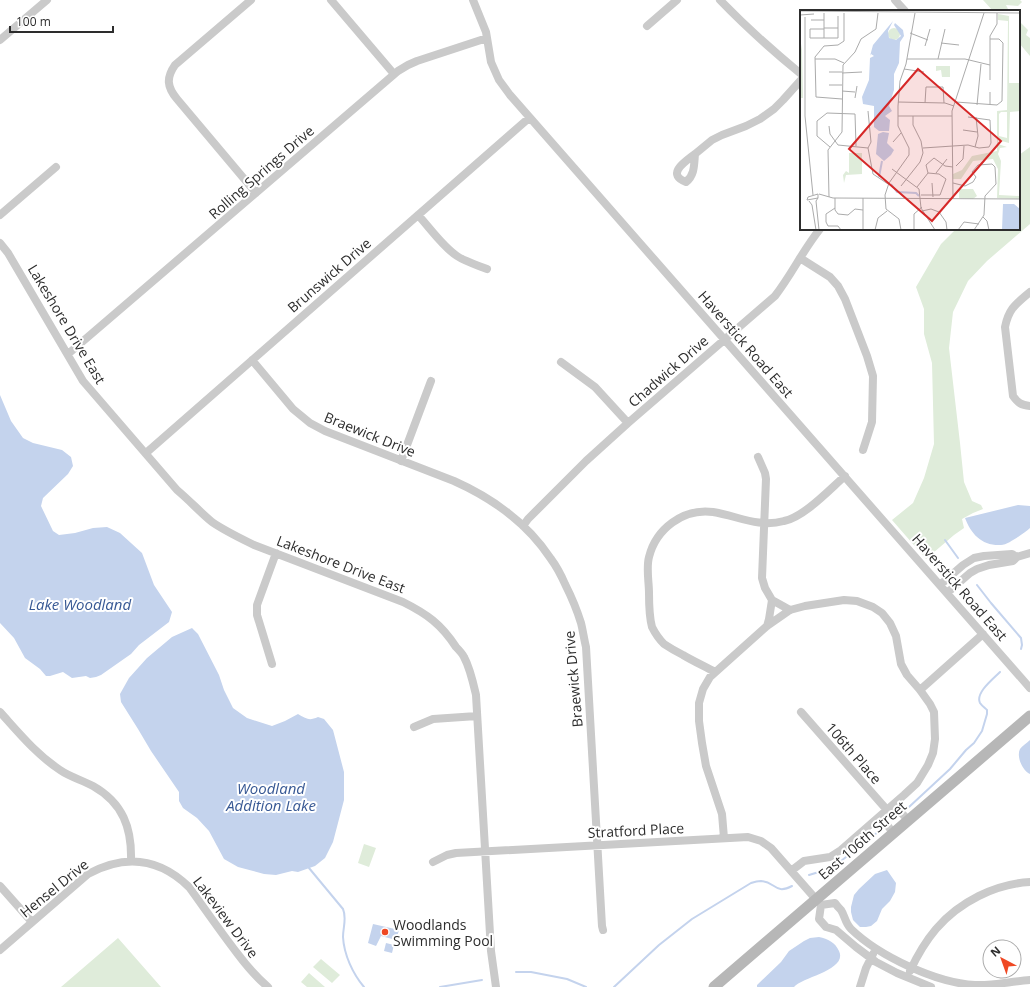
<svg xmlns="http://www.w3.org/2000/svg" width="1030" height="987" font-family="'Open Sans',sans-serif">
  <style>
    .green { fill: #dfecda }
    .water { fill: #c4d3ed }
    .lines { fill: none; stroke-linecap: round; stroke-linejoin: round }
    .stream { stroke: #c4d3ed; stroke-width: 2 }
    .street { stroke: #cacaca; stroke-width: 8 }
    .secondary { stroke: #b7b7b7; stroke-width: 11 }
    .poi-dot { fill: #ef4924; stroke: #fff; stroke-width: 1.5 }
    .labels { text-anchor: middle; dominant-baseline: central; stroke-width: 4; stroke-linejoin: round; paint-order: stroke }
    .street-label { font-size: 14px; fill: #2d2d2d; stroke: #fff }
    .poi-label { font-size: 14px; fill: #2d2d2d; stroke: #fff; text-anchor: start }
    .water-label { font-size: 15px; font-style: italic; fill: #375894; stroke: #fff }
    .inset-river { fill: none; stroke: #c4d3ed; stroke-width: 2 }
    .inset-road { fill: none; stroke: #ababab; stroke-width: 1 }
    .view { fill: #d62828; fill-opacity: 0.15; stroke: #d62828; stroke-width: 2 }
    .inset-edge { fill: none; stroke: #2d2d2d; stroke-width: 2 }
  </style>
  <rect width="100%" height="100%" fill="#fff"/>
  <path class="green" d="M 983,0 L 1020,0 L 1022,2 L 1018,6 L 1006,5 L 1009,11 L 993,11 Z
    M 1019,21 L 1028,30 L 1026,35 L 1030,38 L 1030,56 L 1019,43 Z
    M 1030,147 L 1030,224 L 987,261 L 968,281 L 953,312 L 949,348 L 960,443 L 964,482 L 972,501 L 981,505 L 983,509 L 973,513 L 962,519 L 964,528 L 954,535 L 926,559 L 892,520 L 913,503 L 924,478 L 934,444 L 932,363 L 924,334 L 924,309 L 916,287 L 941,244 L 956,229 L 1019,229 L 1019,155 Z
    M 364,844 L 376,848 L 369,867 L 358,863 Z
    M 118,938 L 161,987 L 61,987 Z
    M 321,959 L 340,975 L 332,983 L 313,967 Z
    M 309,973 L 325,987 L 307,987 L 301,982 Z"/>
  <path class="water" d="M 0,395 L 11,421 L 23,438 L 33,443 L 62,450 L 71,457 L 73,466 L 68,474 L 43,498 L 41,506 L 53,531 L 59,535 L 75,533 L 93,528 L 107,527 L 120,533 L 142,553 L 154,585 L 172,612 L 169,622 L 139,645 L 131,654 L 101,675 L 96,677 L 90,678 L 86,676 L 72,678 L 63,672 L 50,676 L 46,676 L 40,669 L 25,658 L 14,638 L 0,623 Z
    M 1018,505 L 1030,506 L 1030,528 C 1027,531 1022,534 1018,537 C 1013,540 1006,545 1001,545 C 982,546 971,534 965,518 Z
    M 192,628 L 198,634 L 219,675 L 224,690 L 233,708 L 247,718 L 272,726 L 285,721 L 298,714 C 307,719 309,721 318,717 L 324,719 L 333,730 L 344,772 L 344,800 L 333,842 L 325,858 L 315,866 L 298,872 L 292,871 L 276,875 L 264,874 L 238,867 L 224,859 L 209,831 L 197,818 L 183,808 L 179,801 L 179,792 L 151,751 L 138,729 L 121,702 L 120,694 L 129,678 L 147,658 L 172,637 Z
    M 1030,740 L 1030,774 C 1023,771 1016,757 1020,749 C 1022,746 1027,743 1030,740 Z
    M 887,870 L 896,883 L 895,892 L 890,901 L 882,909 L 877,921 L 871,926 L 866,927 L 860,927 L 853,920 L 851,912 L 851,907 L 854,895 L 859,889 L 875,874 Z
    M 373,924 L 395,929 L 396,926 L 400,927 L 396,940 L 381,936 L 376,946 L 368,943 Z
    M 819,937 C 828,939 835,942 839,951 C 848,970 803,977 794,987 L 757,987 L 757,985 L 781,962 L 789,951 L 804,941 L 810,938 Z
    M 386,943 L 394,945 L 392,953 L 384,951 Z"/>
  <g class="lines">
    <path class="stream" d="M 945,540 L 958,558
      M 977,585 L 991,603 L 1021,638 L 1022,645 L 1021,649
      M 909,807 L 950,769 L 966,750 L 974,743 L 982,731 L 987,714 L 987,710 C 985,708 982,706 980,703 C 975,693 993,679 1000,672
      M 309,868 L 343,909 C 347,918 343,927 343,937 C 344,955 353,974 364,987
      M 809,875 L 832,868 L 878,832
      M 516,972 L 531,972 L 567,979 L 586,987
      M 440,987 L 482,980
      M 614,987 L 659,945 L 692,919 L 751,883 C 754,882 758,881 761,881 C 776,882 775,895 792,886"/>
    <path class="street" d="M 251,0 L 175,65 C 166,78 167,87 177,99 L 256,193
      M 331,0 L 394,74
      M 473,0 L 486,32 L 491,62 L 499,80 L 510,95 L 1030,688
      M 720,0 C 745,26 773,51 801,74
      M 895,0 L 905,11
      M 647,26 L 677,0
      M 0,40 L 47,0
      M 695,154 L 712,140 L 722,135 L 746,126 L 760,119 L 774,109 L 783,100 L 801,80
      M 695,154 C 694,164 695,175 686,182 C 665,174 686,161 695,154 Z
      M 0,215 L 56,167
      M 418,215 C 430,228 443,247 457,256 C 466,262 477,265 487,269
      M 0,243 L 8,253 L 83,381 L 177,490 C 189,500 200,512 212,522 C 225,531 240,538 254,545 L 403,602 C 427,614 441,624 456,647 C 459,650 462,653 464,657 C 470,668 473,682 476,695 L 491,951 L 496,987
      M 800,258 L 830,277 L 838,286 L 845,299 L 867,356 L 873,376 L 872,422 L 863,450
      M 1030,292 C 1016,304 1009,308 1005,327 L 1013,396 C 1018,403 1021,405 1030,406
      M 68,354 L 398,71 L 408,65 L 417,61 L 487,38
      M 252,360 L 293,409 L 310,423 L 325,431 L 454,481 C 492,498 528,524 551,559 C 557,567 561,575 565,584 C 571,596 577,610 581,623 C 583,631 584,639 586,647 L 602,926 L 603,930
      M 561,362 L 595,387 L 628,423
      M 146,453 L 529,118
      M 758,457 L 765,473 L 766,479 L 762,578 L 765,588 L 772,600 L 790,610
      M 401,461 L 431,381
      M 523,526 L 528,519 L 586,461 L 628,423 L 775,296 C 792,274 803,250 820,229
      M 940,585 L 963,565 L 974,558 L 984,556 L 1012,554 L 1017,557
      M 947,593 L 970,573 L 977,569 L 989,565 L 1013,561 L 1017,557 L 1030,553
      M 767,626 L 769,619 L 772,600
      M 272,664 L 257,615 L 257,605 L 276,553
      M 715,672 C 704,666 693,661 683,655 C 677,652 670,648 664,644 C 659,639 655,633 652,627 C 649,616 649,604 649,593 C 649,582 646,568 649,557 C 656,529 683,508 713,512 C 738,516 758,528 784,521 C 804,517 829,490 845,476
      M 920,690 L 983,634
      M 0,712 C 19,733 36,754 60,770 C 70,777 82,780 93,786 C 123,803 132,828 131,861
      M 801,712 L 887,810
      M 414,727 L 433,719 L 477,716
      M 888,810 L 897,808 L 908,820
      M 887,811 L 883,819 L 893,833
      M 724,838 L 722,814 L 706,766 L 702,743 L 699,721 L 699,703 L 703,689 L 710,677 L 767,626 L 790,610 L 805,606 L 844,600 L 857,601 L 873,607 L 882,613 L 890,623 L 896,636 L 901,664 L 907,675 L 920,690 L 930,704 L 934,712 L 935,739 L 933,753 L 928,765 L 917,783 L 904,795 L 841,850 L 830,857 L 804,861 L 791,871
      M 433,862 L 447,855 L 456,853 L 748,837 L 761,841 L 771,848 L 821,905 L 819,919 L 826,927 L 836,930 L 856,947 L 876,962 L 897,973 L 931,987
      M 0,886 L 32,922
      M 821,905 L 835,903 C 837,906 839,908 841,910 C 845,916 845,923 851,929 C 879,956 936,983 975,985 C 993,986 1012,981 1030,980
      M 0,950 L 88,874 C 125,854 159,858 189,887 C 205,909 220,931 237,953 C 246,965 256,977 268,987
      M 910,971 C 917,956 925,942 936,929 C 959,902 995,884 1030,882
      M 860,987 L 866,968 L 873,954"/>
    <path class="secondary" d="M 714,987 L 1030,716"/>
  </g>
  <circle class="poi-dot" cx="385" cy="932" r="4"/>
  <g class="labels">
    <g class="street-label">
      <text transform="translate(261 172) rotate(-41)">Rolling Springs Drive</text>
      <text transform="translate(329 275) rotate(-41)">Brunswick Drive</text>
      <text transform="translate(67 324) rotate(59)">Lakeshore Drive East</text>
      <text transform="translate(746 344) rotate(49)">Haverstick Road East</text>
      <text transform="translate(668 371) rotate(-41)">Chadwick Drive</text>
      <text transform="translate(370 434) rotate(22)">Braewick Drive</text>
      <text transform="translate(341 564) rotate(21)">Lakeshore Drive East</text>
      <text transform="translate(960 587) rotate(49)">Haverstick Road East</text>
      <text transform="translate(573 679) rotate(-95)">Braewick Drive</text>
      <text transform="translate(854 753) rotate(49)">106th Place</text>
      <text transform="translate(636 830) rotate(-3)">Stratford Place</text>
      <text transform="translate(862 840) rotate(-41)">East 106th Street</text>
      <text transform="translate(54 888) rotate(-39)">Hensel Drive</text>
      <text transform="translate(226 917) rotate(53)">Lakeview Drive</text>
    </g>
    <g class="poi-label">
      <text x="393" y="924">Woodlands<tspan x="393" dy="16">Swimming Pool</tspan></text>
    </g>
    <g class="water-label">
      <text x="80" y="604">Lake Woodland</text>
      <text x="271" y="788">Woodland<tspan x="271" dy="17">Addition Lake</tspan></text>
    </g>
  </g>
  <g transform="translate(800 10)">
    <rect width="220" height="220" fill="#fff"/>
    <path d="M 198,4 L 209,6 L 209,73 L 220,73 L 220,101 L 210,102 L 209,133 L 198,130 L 198,134 L 207,137 L 200,138 L 198,144 L 201,151 L 199,185 L 219,186 L 220,174 L 220,189 L 197,188 L 198,159 L 193,149 L 173,151 L 161,169 L 153,169 L 153,164 L 162,160 L 172,146 L 197,141 L 197,101 L 207,100 L 208,11 L 198,10 ZM 201,102 L 207,102 L 207,128 L 199,126 L 199,104 ZM88 24a6 6 0 1 1 12 0a6 6 0 1 1-12 0ZM 0,27 L 2,40 L 3,88 L 0,88 ZM 136,56 L 150,56 L 150,67 L 142,67 L 141,60 L 136,61 ZM 49,143 L 62,143 L 62,164 L 46,165 L 44,173 L 43,165 L 46,161 L 49,163 ZM 159,179 L 173,179 L 177,186 L 173,189 L 159,188 Z" fill="#dfecda" fill-rule="evenodd"/>
    <path d="M 93,11 L 88,21 L 89,28 L 96,30 L 101,26 L 94,15 L 95,13 L 103,20 L 104,26 L 100,32 L 99,53 L 94,64 L 94,80 L 89,96 L 92,101 L 85,106 L 90,110 L 89,121 L 79,121 L 74,117 L 74,96 L 63,94 L 62,87 L 69,70 L 70,48 L 74,46 L 71,44 L 70,46 L 73,35 ZM 83,122 L 89,123 L 87,133 L 94,140 L 91,145 L 84,151 L 76,144 L 78,124 ZM 203,194 L 214,194 L 220,199 L 220,220 L 202,220 Z" fill="#c4d3ed"/>
    <path class="inset-river" d="M 79,167 L 82,151M 91,174 L 97,182 L 116,183 L 119,186"/>
    <path class="inset-road" d="M 0,1 L 220,3M 0,5 L 14,4M 5,7 L 5,106 L 13,185M 11,10 L 24,10M 24,18 L 38,18M 24,19 L 10,19 L 10,28 L 38,28 L 38,6M 110,23 L 128,30M 24,28 L 24,3M 141,33 L 159,35M 125,36 L 130,19M 15,49 L 35,49 L 44,53M 107,49 L 165,49 L 190,55M 138,49 L 145,19M 104,59 L 124,62M 29,62 L 42,62M 42,63 L 62,62M 190,70 L 190,26 L 197,14 L 197,3M 29,75 L 42,75M 42,81 L 55,82M 55,88 L 57,76M 42,89 L 16,87 L 15,47 L 24,36 L 38,35 L 44,31 L 44,3M 98,92 L 145,93 L 154,96M 156,92 L 197,95 L 202,91 L 203,33 L 199,29 L 190,29M 125,93 L 126,77 L 143,77 L 144,93M 177,95 L 181,54M 190,95 L 190,82M 68,101 L 71,132 L 68,138M 98,106 L 152,106M 29,116 L 30,124 L 38,135 L 68,138M 163,120 L 177,122M 93,132 L 101,123M 30,137 L 17,126 L 17,111 L 27,103 L 55,104 L 56,136M 175,137 L 178,126 L 176,107M 68,138 L 73,164 L 88,174M 123,138 L 168,135 L 179,138 L 189,137 L 191,133 L 190,110 L 168,107M 156,156 L 163,149 L 164,136M 92,159 L 119,179 L 121,198 L 135,220M 128,163 L 126,155 L 134,148 L 145,156 L 153,157M 136,163 L 147,149M 132,173 L 133,187M 153,173 L 165,176 L 173,172 L 176,167 L 172,162 L 178,155 L 192,154 L 195,157 L 196,174 L 185,186 L 184,205 L 174,220M 101,176 L 120,152 L 123,143 L 121,131 L 113,115 L 113,106M 117,177 L 128,163 L 139,164 L 146,169 L 140,185 L 121,185M 18,184 L 18,188 L 7,190 L 8,187 ZM 19,184 L 33,188 L 220,189M 29,187 L 28,140 L 42,122 L 43,55 L 55,42 L 61,29 L 76,19 L 78,3M 18,188 L 16,191 L 19,220M 35,188 L 35,200 L 38,204 L 48,205 L 55,199 L 63,200M 153,189 L 152,101 L 184,3M 9,191 L 12,195 L 16,220M 35,198 L 26,204 L 26,212 L 28,216 L 38,216 L 41,220M 122,201 L 131,199 L 139,202 L 146,212 L 147,220M 183,207 L 187,211 L 189,220M 63,220 L 63,188M 75,220 L 78,208 L 87,201M 101,220 L 99,209 L 86,199 L 85,185 L 89,173 L 109,145 L 109,138 L 98,116 L 98,96 L 100,71 L 106,54 L 115,3M 114,220 L 114,204 L 122,197M 158,220 L 164,212 L 179,214"/>
    <path class="view" d="M 118,59 L 201,131 L 132,211 L 49,139 Z"/>
    <rect width="220" height="220" class="inset-edge"/>
  </g>
  <g transform="translate(1002 959) rotate(319)"><circle r="19" fill="#ffffff" stroke="#ababab"/>
  <path d="M0-3L7 15L0 10L-7 15Z" fill="#ef4924"/>
  <text y="-6" font-size="11" font-weight="bold" text-anchor="middle" fill="#2d2d2d">N</text>
  </g>
  <path d="M10 26v6h103v-6" fill="none" stroke="#2d2d2d" stroke-width="2"/>
  <text x="16" y="26" font-size="12" fill="#2d2d2d" stroke="#ffffff" stroke-width="3" paint-order="stroke">100 m</text>
</svg>
